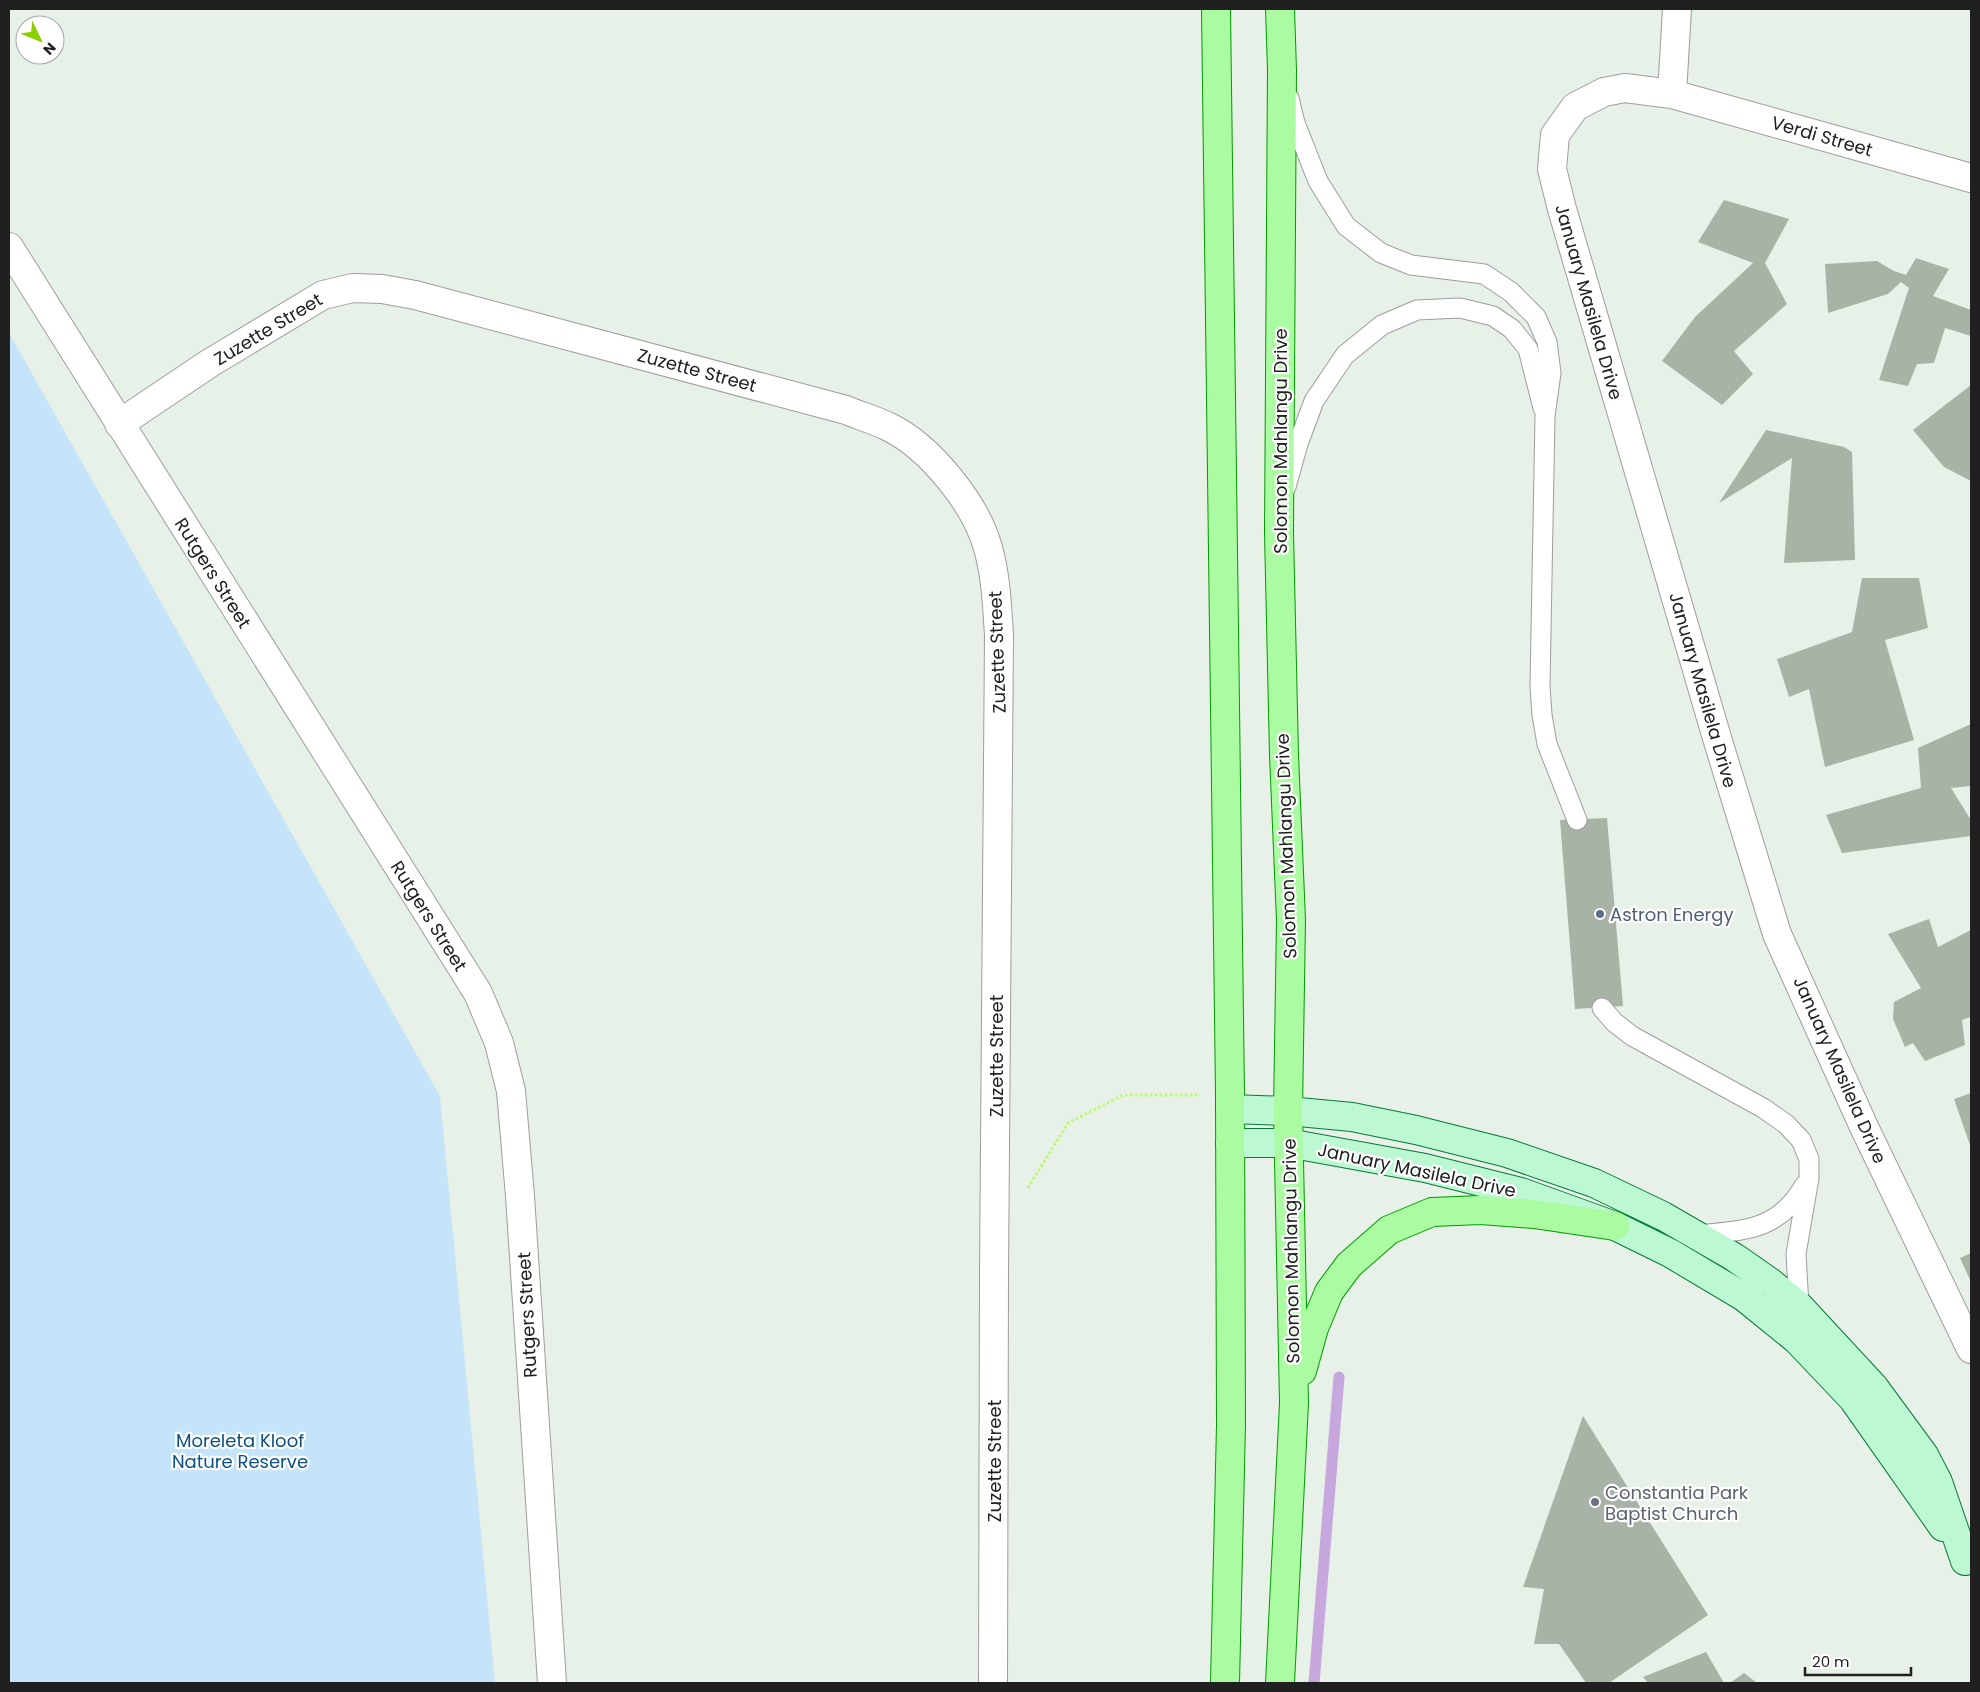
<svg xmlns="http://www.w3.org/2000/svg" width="1980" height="1692" font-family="Poppins,sans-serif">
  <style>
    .park { fill: #c5e4f9 }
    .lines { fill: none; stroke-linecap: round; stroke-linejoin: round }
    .stream { stroke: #c6a8de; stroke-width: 11 }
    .building { fill: #a9b2a6 }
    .lane-casing { stroke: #9d9d9d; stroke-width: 21 }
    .street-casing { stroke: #9d9d9d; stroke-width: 30 }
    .secondary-casing { stroke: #067938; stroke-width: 30 }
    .primary-casing { stroke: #019b01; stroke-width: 30 }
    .path { stroke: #bef96f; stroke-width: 3; stroke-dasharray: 2.5 2.5; stroke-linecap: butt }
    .lane { stroke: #fff; stroke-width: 19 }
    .street { stroke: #fff; stroke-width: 28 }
    .secondary { stroke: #bcf9d3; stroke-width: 28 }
    .primary { stroke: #aafba1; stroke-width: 28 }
    .service-dot { fill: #5c6f8a; stroke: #fff; stroke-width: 2 }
    .worship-dot { fill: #6b7280; stroke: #fff; stroke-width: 2 }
    .labels { text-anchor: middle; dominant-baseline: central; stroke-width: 4.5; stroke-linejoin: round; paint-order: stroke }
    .street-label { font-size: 18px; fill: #202020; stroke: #fff }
    .service-label { font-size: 18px; fill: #4e5e75; stroke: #fff; text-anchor: start }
    .park-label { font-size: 18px; fill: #0c5080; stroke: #fff }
    .worship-label { font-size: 18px; fill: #5b616d; stroke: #fff; text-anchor: start }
  </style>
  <rect width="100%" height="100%" fill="#e7f1e7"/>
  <path class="park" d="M 9,333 L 440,1096 L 495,1683 L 9,1683 Z"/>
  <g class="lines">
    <path class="stream" d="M 1314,1683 L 1339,1377"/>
  </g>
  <path class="building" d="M 1724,200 L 1789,219 L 1765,263 L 1787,304 L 1734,351 L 1753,374 L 1722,405 L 1662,361 L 1695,317 L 1753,263 L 1698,242 Z
    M 1916,258 L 1949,269 L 1933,296 L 1971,310 L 1971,336 L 1945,328 L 1934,363 L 1917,364 L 1908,386 L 1879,380 L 1909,288 L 1901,282 L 1888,294 L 1828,313 L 1825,264 L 1877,261 L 1894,271 L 1906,275 Z
    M 1971,385 L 1971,481 L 1944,467 L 1913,430 Z
    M 1766,430 L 1844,447 L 1852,452 L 1855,560 L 1784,563 L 1792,458 L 1719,503 Z
    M 1862,578 L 1919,578 L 1928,628 L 1885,640 L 1914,740 L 1825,767 L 1809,689 L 1789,697 L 1777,659 L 1852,632 Z
    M 1971,724 L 1971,786 L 1951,788 L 1971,820 L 1971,836 L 1842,853 L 1826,815 L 1921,788 L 1918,748 Z
    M 1607,818 L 1623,1006 L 1575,1009 L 1560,820 Z
    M 1929,919 L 1938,947 L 1971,930 L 1971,1017 L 1962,1020 L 1965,1045 L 1925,1061 L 1913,1043 L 1905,1047 L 1893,1019 L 1894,1002 L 1921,988 L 1888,934 Z
    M 1971,1093 L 1971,1148 L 1954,1099 Z
    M 1971,1253 L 1971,1282 L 1960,1258 Z
    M 1583,1416 L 1708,1615 L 1609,1683 L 1586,1683 L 1559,1644 L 1534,1644 L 1544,1589 L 1523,1587 Z
    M 1706,1652 L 1724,1683 L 1648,1683 L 1643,1677 Z
    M 1744,1673 L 1757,1683 L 1730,1683 Z"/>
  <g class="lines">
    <g class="lane-casing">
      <path id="lane" d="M 1289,98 L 1295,123 L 1318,181 L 1346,226 L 1381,253 L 1411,265 L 1484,274 L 1511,292 L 1536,317 L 1547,342 L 1551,373 L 1545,416 L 1540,686 L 1542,715 L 1547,744 L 1577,820
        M 1286,487 L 1298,444 L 1314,401 L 1345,355 L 1382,325 L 1417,310 L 1460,308 L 1493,316 L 1512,329 L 1528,349 L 1543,408
        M 1602,1008 L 1614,1022 L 1632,1036 L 1763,1108 L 1786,1124 L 1801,1140 L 1809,1159 L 1809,1178 L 1796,1254 L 1799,1306
        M 1698,1235 C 1745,1230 1778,1231 1804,1186"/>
    </g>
    <g class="street-casing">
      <path id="street" d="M 1672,94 L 1677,9
        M 1971,178 L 1672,94 L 1625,88 L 1604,92 L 1575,107 L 1555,135 L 1552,169 L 1562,209 L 1717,738 L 1777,934 L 1864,1127 L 1971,1349
        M 9,247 L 478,993 L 499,1043 L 511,1091 L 520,1196 L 552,1683
        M 119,424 L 210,363 L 323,295 L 353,288 L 382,289 L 415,295 L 846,410 C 860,416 875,420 889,427 C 930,447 976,504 988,548 C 996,576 997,606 999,635 L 994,1274 L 993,1683"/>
    </g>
    <g class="secondary-casing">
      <path id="secondary" d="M 1230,1109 L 1288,1111 L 1352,1117 L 1416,1130 L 1507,1153 L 1594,1183 L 1663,1216 L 1734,1257 L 1770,1282 L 1799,1306 L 1874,1387 L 1924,1455 L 1938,1482 L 1965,1561
        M 1230,1143 L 1288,1143 L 1425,1168 L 1521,1192 L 1615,1226 L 1670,1253 L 1744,1297 L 1797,1340 L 1853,1399 L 1943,1527"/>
    </g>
    <g class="primary-casing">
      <path id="primary" d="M 1216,9 L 1230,1095 L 1231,1425 L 1225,1683
        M 1302,1371 L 1314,1328 L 1329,1292 L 1349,1265 L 1389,1230 L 1432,1212 L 1481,1210 L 1534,1214 L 1615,1226
        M 1280,1683 L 1294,1403 L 1288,1111 L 1291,920 L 1284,755 L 1279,533 L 1282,70 L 1280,9"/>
    </g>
    <path class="path" d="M 1028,1188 L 1068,1123 L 1123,1095 L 1199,1095"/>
    <use href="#lane" class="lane"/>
    <use href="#street" class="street"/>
    <use href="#secondary" class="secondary"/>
    <use href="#primary" class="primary"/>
  </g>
  <circle class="service-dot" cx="1600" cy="914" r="5"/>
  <circle class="worship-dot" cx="1595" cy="1502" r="5"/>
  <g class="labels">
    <g class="street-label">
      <text transform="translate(1822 136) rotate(16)">Verdi Street</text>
      <text transform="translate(1589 302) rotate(74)">January Masilela Drive</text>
      <text transform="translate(268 329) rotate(-31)">Zuzette Street</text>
      <text transform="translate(697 370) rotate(15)">Zuzette Street</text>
      <text transform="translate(1280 441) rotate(-90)">Solomon Mahlangu Drive</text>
      <text transform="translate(213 573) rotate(58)">Rutgers Street</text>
      <text transform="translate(997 652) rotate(-92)">Zuzette Street</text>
      <text transform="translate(1703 690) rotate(74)">January Masilela Drive</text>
      <text transform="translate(1286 846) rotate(-92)">Solomon Mahlangu Drive</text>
      <text transform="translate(429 916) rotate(58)">Rutgers Street</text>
      <text transform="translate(996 1056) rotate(-90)">Zuzette Street</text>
      <text transform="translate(1840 1070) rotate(66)">January Masilela Drive</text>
      <text transform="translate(1417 1170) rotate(12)">January Masilela Drive</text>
      <text transform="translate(1291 1251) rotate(-91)">Solomon Mahlangu Drive</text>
      <text transform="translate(527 1315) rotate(-93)">Rutgers Street</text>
      <text transform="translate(994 1461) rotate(-90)">Zuzette Street</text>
    </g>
    <g class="service-label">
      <text x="1610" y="914">Astron Energy</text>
    </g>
    <g class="park-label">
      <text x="240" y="1440">Moreleta Kloof<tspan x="240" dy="21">Nature Reserve</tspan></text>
    </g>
    <g class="worship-label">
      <text x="1605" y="1492">Constantia Park<tspan x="1605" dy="21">Baptist Church</tspan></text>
    </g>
  </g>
  <rect width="1980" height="1692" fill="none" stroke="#202020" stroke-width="20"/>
  <g transform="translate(40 40) rotate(133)"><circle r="24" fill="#ffffff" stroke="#a6a6a6"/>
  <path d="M0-4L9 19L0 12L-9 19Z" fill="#8bcf01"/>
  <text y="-8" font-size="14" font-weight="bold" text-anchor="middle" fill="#202020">N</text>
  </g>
  <path d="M1805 1667v8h106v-8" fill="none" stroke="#202020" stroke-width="2.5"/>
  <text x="1812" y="1667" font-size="15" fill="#202020" stroke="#ffffff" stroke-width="4" paint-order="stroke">20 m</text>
</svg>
